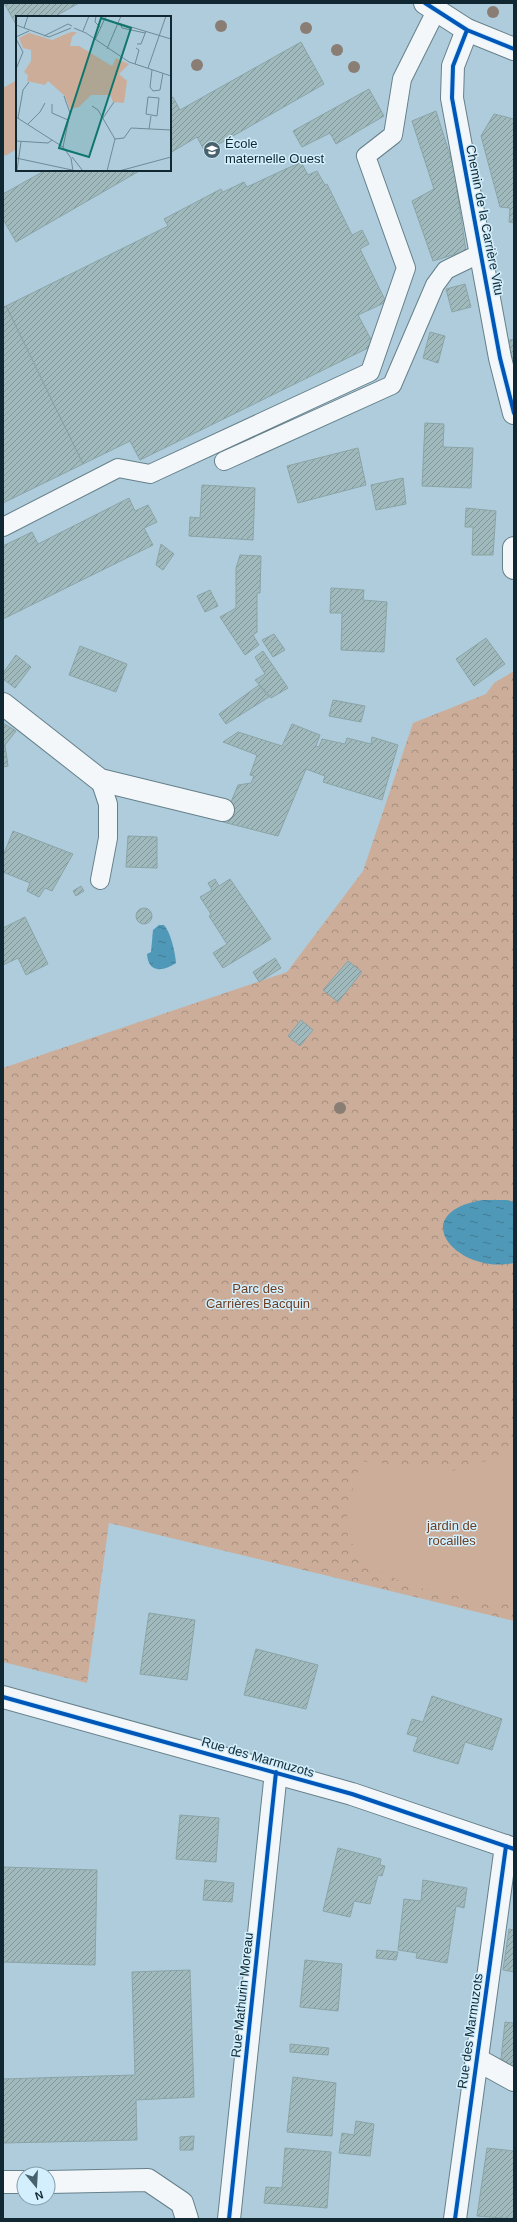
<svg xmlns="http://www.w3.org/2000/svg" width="517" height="2222" font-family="Arial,sans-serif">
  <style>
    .park { fill: url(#park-crowns) }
    .garden { fill: #ccad9a }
    .water { fill: url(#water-ripples) }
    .building { fill: url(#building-hatch); stroke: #8ba4a7 }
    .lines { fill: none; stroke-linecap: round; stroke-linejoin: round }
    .lane-casing { stroke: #66808b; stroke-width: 20 }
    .street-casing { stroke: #66808b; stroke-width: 24 }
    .primary-casing { stroke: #66808b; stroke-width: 24 }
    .lane { stroke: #f3f7fa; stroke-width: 18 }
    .street { stroke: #f3f7fa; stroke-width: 22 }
    .primary { stroke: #f3f7fa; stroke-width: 22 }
    .cycleway-casing { stroke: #d3effd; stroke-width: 6 }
    .cycleway { stroke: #0057b8; stroke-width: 4 }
    .tree { fill: #8a7d74 }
    .labels { text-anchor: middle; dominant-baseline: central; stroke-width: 3; stroke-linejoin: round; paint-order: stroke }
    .poi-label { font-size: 13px; fill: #112832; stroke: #d3effd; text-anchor: start }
    .street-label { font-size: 13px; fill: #112832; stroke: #d3effd }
    .park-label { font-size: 13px; fill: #6c3d20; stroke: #d3effd }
    .inset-road { fill: none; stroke: #6f8a97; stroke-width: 1 }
    .view { fill: #0f766e; fill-opacity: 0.15; stroke: #0f766e; stroke-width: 2 }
    .inset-edge { fill: none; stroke: #112832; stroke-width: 2 }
  </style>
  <defs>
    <pattern id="park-crowns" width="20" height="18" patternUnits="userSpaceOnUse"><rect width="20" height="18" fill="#ccad9a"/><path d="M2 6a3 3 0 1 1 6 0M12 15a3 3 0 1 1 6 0" fill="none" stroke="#a48d7e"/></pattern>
    <pattern id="water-ripples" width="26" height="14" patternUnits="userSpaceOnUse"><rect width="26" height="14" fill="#5098b7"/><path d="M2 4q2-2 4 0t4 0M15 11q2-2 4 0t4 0" fill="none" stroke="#417c95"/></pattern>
    <pattern id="building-hatch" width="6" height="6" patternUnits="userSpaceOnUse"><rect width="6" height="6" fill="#a0b9bc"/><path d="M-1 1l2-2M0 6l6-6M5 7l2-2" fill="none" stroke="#819699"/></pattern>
  </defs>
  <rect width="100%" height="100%" fill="#aeccdb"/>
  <path class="park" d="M 514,671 L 514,1621 L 109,1523 L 87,1683 L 3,1662 L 3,1068 L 287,972 L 363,871 L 413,723 L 486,694 L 494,683 Z"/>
  <path class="garden" d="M 17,80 L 17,149 L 5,156 L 3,152 L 3,88 Z
    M 514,1449 L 514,1602 L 483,1602 L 407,1585 L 368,1564 L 348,1538 L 347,1509 L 361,1461 L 452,1471 L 478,1464 Z"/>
  <path class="water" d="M 159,925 L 164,925 C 171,933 175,952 176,963 C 163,972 148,973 147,954 L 151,952 L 153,930 Z
    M 482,1200 L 507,1200 L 514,1202 L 514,1263 C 458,1275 404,1214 482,1200 Z"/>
  <path class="building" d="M 4,3 L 79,3 L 54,17 L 17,17 L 17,26 Z
    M 301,42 L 324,84 L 205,152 L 197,137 L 170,153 L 170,99 L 173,97 L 180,110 Z
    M 369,89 L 384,116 L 336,144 L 330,133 L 302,147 L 293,131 Z
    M 436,111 L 459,184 L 457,190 L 466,251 L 433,261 L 412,201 L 434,189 L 412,121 Z
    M 494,114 L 514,119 L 514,223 L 509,222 L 510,208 L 500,207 L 481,136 Z
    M 301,162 L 308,175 L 317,171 L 325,185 L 327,184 L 352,235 L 362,230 L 369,244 L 360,249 L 386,302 L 358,315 L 374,345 L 140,460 L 130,441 L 83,464 L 6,306 L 168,226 L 164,219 L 221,189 L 223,192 L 244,182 L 247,187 Z
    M 46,170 L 141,170 L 16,242 L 3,219 L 3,194 Z
    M 465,284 L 471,307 L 452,312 L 446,289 Z
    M 6,306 L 83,464 L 3,503 L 3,307 Z
    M 430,332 L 445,336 L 438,363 L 423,358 Z
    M 514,339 L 514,372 L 502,342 Z
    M 425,423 L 444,424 L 443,447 L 473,448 L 471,488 L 422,486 Z
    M 358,448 L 366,485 L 298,503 L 287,466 Z
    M 403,478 L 406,504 L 376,510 L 371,485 Z
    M 202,485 L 255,488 L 253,540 L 189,536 L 190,517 L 200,518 Z
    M 129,498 L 135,511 L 148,505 L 157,522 L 144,528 L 153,545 L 3,619 L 3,546 L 32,532 L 38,544 Z
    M 466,508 L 496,511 L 493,555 L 472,555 L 473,527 L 465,527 Z
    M 161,544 L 174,554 L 163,570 L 156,565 Z
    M 240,555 L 261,556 L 260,593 L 257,593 L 257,632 L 253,635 L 259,645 L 245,655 L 220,617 L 236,608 L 236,568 Z
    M 331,588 L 364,590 L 363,600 L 387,602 L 384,652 L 341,650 L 342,613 L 330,613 Z
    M 210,590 L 218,606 L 205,612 L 197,596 Z
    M 274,634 L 285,650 L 273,657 L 262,640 Z
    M 486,638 L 505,664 L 474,686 L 456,659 Z
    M 80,646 L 127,664 L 116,692 L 69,675 Z
    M 263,651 L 288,688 L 271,698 L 255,680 L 265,674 L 255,657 Z
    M 16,655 L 31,667 L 15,688 L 3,679 L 3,673 Z
    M 259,685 L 269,697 L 226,724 L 219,714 Z
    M 333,700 L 365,706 L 361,722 L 329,716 Z
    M 3,723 L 16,731 L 5,745 L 8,766 L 3,767 Z
    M 292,724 L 320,735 L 316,746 L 319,747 L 322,739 L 345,744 L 347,738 L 371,744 L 372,737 L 398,745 L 382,800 L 323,782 L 325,776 L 306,769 L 278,836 L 223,822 L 238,785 L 251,783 L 254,776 L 250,775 L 257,755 L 223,742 L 238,732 L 282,746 Z
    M 13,831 L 73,854 L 52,891 L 45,888 L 39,897 L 27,891 L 30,883 L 3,872 L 3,856 Z
    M 128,836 L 157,837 L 157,868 L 126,867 Z
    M 215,879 L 219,886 L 230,879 L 271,939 L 223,968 L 213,953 L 227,944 L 209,916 L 211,914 L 200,897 L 212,890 L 208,883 Z
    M 81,886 L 84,891 L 76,896 L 73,891 Z
    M136 916a8 8 0 1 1 16 0a8 8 0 1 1-16 0Z
    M 25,917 L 48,964 L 26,975 L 18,958 L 3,965 L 3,928 Z
    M 275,958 L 281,968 L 259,982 L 253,972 Z
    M 348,961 L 362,972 L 338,1002 L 323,990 Z
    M 301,1020 L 313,1030 L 300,1046 L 288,1036 Z
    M 149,1613 L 195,1620 L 187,1680 L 140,1674 Z
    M 256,1649 L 318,1665 L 306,1709 L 244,1695 Z
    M 432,1696 L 502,1719 L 492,1750 L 465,1742 L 458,1764 L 413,1751 L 418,1737 L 407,1734 L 412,1719 L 423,1722 Z
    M 180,1815 L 219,1818 L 216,1862 L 176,1859 Z
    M 338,1848 L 381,1859 L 380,1865 L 385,1866 L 382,1876 L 378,1875 L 370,1904 L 354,1901 L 350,1917 L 323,1911 Z
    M 3,1867 L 97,1870 L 95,1965 L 3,1962 Z
    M 205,1880 L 234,1883 L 232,1902 L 203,1900 Z
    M 423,1880 L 467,1888 L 464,1908 L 456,1906 L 447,1963 L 416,1958 L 417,1953 L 398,1950 L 404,1899 L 421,1901 Z
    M 509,1929 L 514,1930 L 514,1972 L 503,1970 Z
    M 377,1950 L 398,1952 L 396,1960 L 376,1958 Z
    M 305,1960 L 342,1964 L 338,2011 L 300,2007 Z
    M 190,1970 L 194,2097 L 136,2100 L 137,2140 L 3,2143 L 3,2079 L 135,2075 L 132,1972 Z
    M 505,2022 L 514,2023 L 514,2070 L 500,2068 Z
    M 290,2044 L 329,2048 L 328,2055 L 290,2052 Z
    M 293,2077 L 336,2083 L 332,2136 L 287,2132 Z
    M 356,2121 L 374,2124 L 370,2156 L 339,2153 L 342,2133 L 354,2135 Z
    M 194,2136 L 193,2150 L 180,2150 L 180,2137 Z
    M 285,2148 L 331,2152 L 327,2208 L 264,2203 L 266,2187 L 282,2188 Z
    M 487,2148 L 514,2151 L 514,2219 L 477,2216 Z"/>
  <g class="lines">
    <g class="lane-casing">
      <path id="lane" d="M 224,461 L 392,385 L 435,285 L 446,270 L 481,253
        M 3,527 L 118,468 L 150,474 L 370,372 L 406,268 L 366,156 L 393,135 L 402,79 L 436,11
        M 100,880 L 108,838 L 108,804 L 100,780"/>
    </g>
    <g class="street-casing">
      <path id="street" d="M 467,30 L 453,66 L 452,98 L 500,358 L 514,413
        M 514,548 L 514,568
        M 3,704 L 100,780 L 223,810
        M 3,1697 L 352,1794 L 514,1849
        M 476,2059 L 514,2080
        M 3,2182 L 24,2182
        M 48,2182 L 148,2180 L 182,2203 L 187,2219
        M 229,2219 L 276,1772
        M 455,2219 L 506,1846"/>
    </g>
    <g class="primary-casing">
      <path id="primary" d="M 425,3 L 467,30 L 514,49"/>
    </g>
    <use href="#lane" class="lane"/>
    <use href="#street" class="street"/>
    <use href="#primary" class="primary"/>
    <g class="cycleway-casing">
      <path id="cycleway" d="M 425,3 L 467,30 L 514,49
        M 467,30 L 453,66 L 452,98 L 500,358 L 514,413
        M 3,1697 L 352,1794 L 514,1849
        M 229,2219 L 276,1772
        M 455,2219 L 506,1846"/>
    </g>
    <use href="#cycleway" class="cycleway"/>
  </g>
  <g class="tree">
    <circle cx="493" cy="12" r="6"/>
    <circle cx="221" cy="26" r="6"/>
    <circle cx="306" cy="28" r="6"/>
    <circle cx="337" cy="50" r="6"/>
    <circle cx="197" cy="65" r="6"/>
    <circle cx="354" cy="67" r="6"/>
    <circle cx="340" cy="1108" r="6"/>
  </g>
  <defs>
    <g id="school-disc" transform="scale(0.9)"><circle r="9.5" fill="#48616d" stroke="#d3effd"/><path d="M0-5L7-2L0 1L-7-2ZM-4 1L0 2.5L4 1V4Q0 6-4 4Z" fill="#fff"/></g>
  </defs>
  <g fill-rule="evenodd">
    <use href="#school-disc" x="212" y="150"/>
  </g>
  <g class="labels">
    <g class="poi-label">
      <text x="225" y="143">École<tspan x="225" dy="15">maternelle Ouest</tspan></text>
    </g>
    <g class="street-label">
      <text transform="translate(485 220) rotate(79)">Chemin de la Carrière Vitu</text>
      <text transform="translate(258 1757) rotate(16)">Rue des Marmuzots</text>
      <text transform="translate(242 1995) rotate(-84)">Rue Mathurin Moreau</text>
      <text transform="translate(470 2031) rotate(-82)">Rue des Marmuzots</text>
    </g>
    <g class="park-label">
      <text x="258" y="1288">Parc des<tspan x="258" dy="15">Carrières Bacquin</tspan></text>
      <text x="452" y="1525">jardin de<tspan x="452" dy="15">rocailles</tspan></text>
    </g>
  </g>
  <g transform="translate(16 16)">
    <rect width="155" height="155" fill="#aeccdb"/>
    <path d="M 55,16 L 61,16 L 56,21 L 54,30 L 63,30 L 96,50 L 100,42 L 113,48 L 103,58 L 111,65 L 108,87 L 97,86 L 94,79 L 75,79 L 63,91 L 54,93 L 49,80 L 32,65 L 29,69 L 11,65 L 12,59 L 8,56 L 15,45 L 15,34 L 7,32 L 3,22 L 13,17 L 36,24 Z" fill="#ccad9a"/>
    <path d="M 73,38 L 82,43 L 80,49 L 66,48 L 66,42 Z" fill="#ccad9a"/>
    <path class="inset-road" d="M 80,0 L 79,6 L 85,12M 102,7 L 155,23M 104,7 L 106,12 L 129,17M 0,9 L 33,21 L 55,12M 8,12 L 12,0M 58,12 L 70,17 L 113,46 L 155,60M 67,15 L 73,0M 28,20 L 52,8 L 56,10M 0,21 L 13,15M 0,23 L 7,36 L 0,53M 79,24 L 90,0M 121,28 L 125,28 L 130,15M 91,33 L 105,0M 119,48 L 123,34 L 120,32M 132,52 L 150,0M 136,54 L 134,71 L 137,75 L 144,74 L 147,57M 132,81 L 143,82 L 141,100 L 130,98 ZM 36,88 L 36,97 L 52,104M 76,90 L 82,94 L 99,123 L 91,155M 0,101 L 47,131 L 55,142 L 57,155M 2,102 L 7,74 L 13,66M 87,102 L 98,86M 12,108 L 24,96 L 29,87M 133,113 L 135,100M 99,123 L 108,122 L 115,112 L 155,114M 0,125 L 32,127 L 36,124M 47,131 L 54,97 L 48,80M 56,141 L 67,155M 0,142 L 56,154M 1,154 L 5,126M 103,155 L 155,141"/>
    <path class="view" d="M 85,2 L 115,12 L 73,141 L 43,132 Z"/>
    <rect width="155" height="155" class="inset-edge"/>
  </g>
  <rect width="517" height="2222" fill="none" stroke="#112832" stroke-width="8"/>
  <g transform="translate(36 2186) rotate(162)"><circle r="19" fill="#d3effd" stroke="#859fac"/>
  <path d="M0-3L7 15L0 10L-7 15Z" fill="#48616d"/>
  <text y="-6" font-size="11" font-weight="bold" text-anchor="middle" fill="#112832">N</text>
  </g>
</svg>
